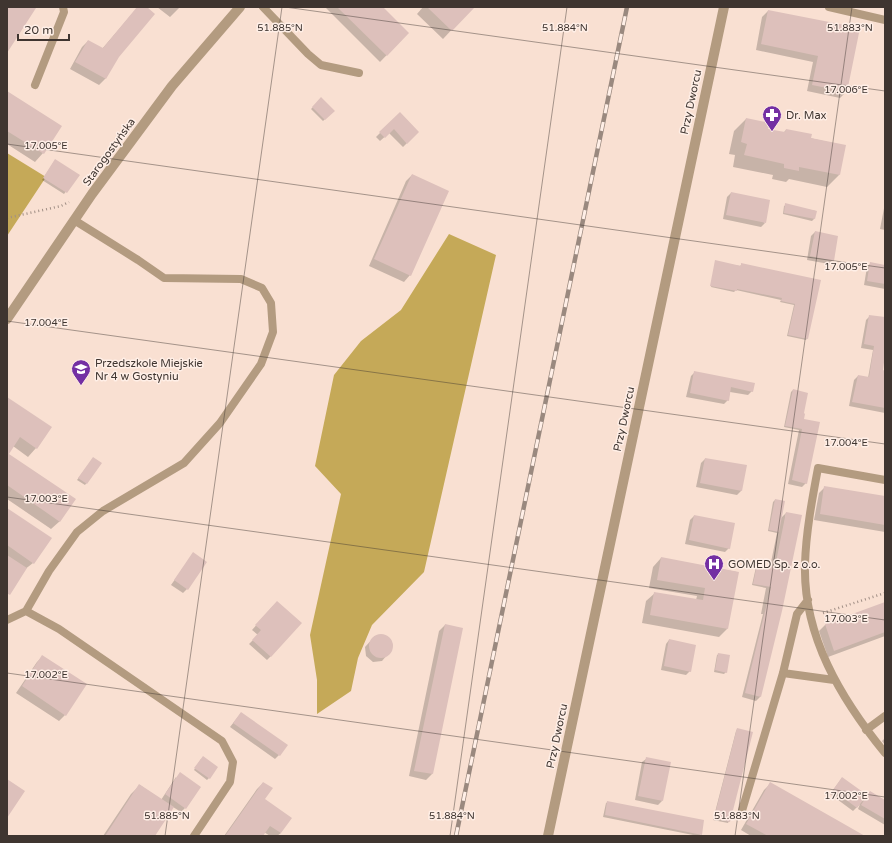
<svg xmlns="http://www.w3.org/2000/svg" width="892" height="843" font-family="'Varela Round',sans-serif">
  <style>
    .forest { fill: #c5a958 }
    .shadow { fill: #0003 }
    .building { fill: #ddc0bb }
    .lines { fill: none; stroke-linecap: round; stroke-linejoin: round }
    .path { stroke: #a18f86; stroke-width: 2.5; stroke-dasharray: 1 3; stroke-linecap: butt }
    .service { stroke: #b39b80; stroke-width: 8 }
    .minor { stroke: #b39b80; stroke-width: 10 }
    .tertiary { stroke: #b39b80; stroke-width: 10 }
    .rail-casing { stroke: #9a897f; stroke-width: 4.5 }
    .rail { stroke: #ffefe7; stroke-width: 3; stroke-dasharray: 9; stroke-linecap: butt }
    .ticks { fill: none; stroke: #3f3530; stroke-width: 1; stroke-opacity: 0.45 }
    .labels { text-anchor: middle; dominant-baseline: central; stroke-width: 3; stroke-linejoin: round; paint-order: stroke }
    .street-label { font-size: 11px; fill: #3f3530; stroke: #ffefe7 }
    .poi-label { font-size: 11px; fill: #3f3530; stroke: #ffefe7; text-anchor: start }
    .ticks-label { font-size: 10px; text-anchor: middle; fill: #3f3530; stroke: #ffefe7; stroke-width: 3; stroke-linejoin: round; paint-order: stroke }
  </style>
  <rect width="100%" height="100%" fill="#f9e0d2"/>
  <path class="forest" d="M 7,153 L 46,177 L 7,236 Z
    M 449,234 L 496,255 L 424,572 L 372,625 L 358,658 L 351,691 L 317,714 L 317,680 L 310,635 L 341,494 L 315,466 L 334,375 L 361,341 L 401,310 Z"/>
  <path class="shadow" d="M 138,7 L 145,7 L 105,79 L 99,85 L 70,69 L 82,47 L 88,41 L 102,49 Z
    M 157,7 L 180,7 L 170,17 Z
    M 325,7 L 382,7 L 408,33 L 380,62 Z
    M 423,7 L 473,7 L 443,39 L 417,14 Z
    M 768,11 L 859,29 L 846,92 L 840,98 L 807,91 L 813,62 L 756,50 L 762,17 Z
    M 7,92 L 43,153 L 35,162 L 7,144 Z
    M 321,99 L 333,111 L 323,121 L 311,109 Z
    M 400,113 L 418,132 L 403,147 L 389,133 L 380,141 L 376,137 Z
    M 746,119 L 767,129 L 783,133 L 786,130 L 810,138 L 845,146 L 839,175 L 827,187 L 789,179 L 786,182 L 772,179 L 773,175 L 733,167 L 735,155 L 729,154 L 734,131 Z
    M 54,162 L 79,175 L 64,194 L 42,180 Z
    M 412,175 L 410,275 L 404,282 L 369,266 L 406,181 Z
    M 731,193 L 765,223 L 761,227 L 723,219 L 727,197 Z
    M 885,203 L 885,230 L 880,229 Z
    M 786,205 L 816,211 L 814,219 L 812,221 L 783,214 L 784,206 Z
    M 815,232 L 833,260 L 829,264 L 807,260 L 811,236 Z
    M 716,262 L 740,266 L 742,264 L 820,281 L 807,338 L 806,340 L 787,336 L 794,305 L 780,302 L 781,300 L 736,290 L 734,292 L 711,287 Z
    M 871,263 L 885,266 L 885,289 L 864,285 L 867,267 Z
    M 870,316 L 885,318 L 885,349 L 881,371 L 885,372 L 885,413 L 849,406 L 854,380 L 858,376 L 868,378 L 873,350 L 861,348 L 866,320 Z
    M 695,372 L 752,391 L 748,395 L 730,392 L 728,400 L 724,404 L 686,397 L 691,376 Z
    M 793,390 L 802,422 L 806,483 L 802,487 L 788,484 L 799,430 L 784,427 L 791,392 Z
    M 7,398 L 50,428 L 36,448 L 28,457 L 13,446 L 8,454 L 60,521 L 51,529 L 7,499 Z
    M 705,459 L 746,466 L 741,491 L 737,495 L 696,487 L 701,463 Z
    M 92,460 L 101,463 L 85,485 L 77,480 Z
    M 825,487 L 885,497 L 885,532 L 814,520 L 819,493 Z
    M 775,500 L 780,519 L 786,513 L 760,697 L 756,701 L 742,697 L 763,614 L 761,614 L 766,588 L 752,585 L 756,567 L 757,565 L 770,567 L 777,533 L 768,531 L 773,502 Z
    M 7,509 L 33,563 L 24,570 L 7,596 Z
    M 694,516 L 729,548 L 725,552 L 685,544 L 690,520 Z
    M 193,554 L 187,589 L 183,593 L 171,585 Z
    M 661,558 L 737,572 L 727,629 L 719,637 L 642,623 L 646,601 L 655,593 L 696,600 L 697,596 L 649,588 L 653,567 Z
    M 885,603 L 885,636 L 828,657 L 819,631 L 825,625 Z
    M 273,606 L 271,656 L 267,660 L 249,644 L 258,635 L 252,630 Z
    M 445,625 L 462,629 L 432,774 L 426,780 L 409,776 L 439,631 Z
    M 384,635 L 391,640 L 392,649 L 382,661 L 373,662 L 366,656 L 365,647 L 375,636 Z
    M 669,640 L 690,671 L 686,675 L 661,670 L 666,644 Z
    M 719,654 L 726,672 L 724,674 L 714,672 L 717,655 Z
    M 43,656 L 65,715 L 59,721 L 16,693 L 37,662 Z
    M 241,713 L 279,755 L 275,759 L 230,727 Z
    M 737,729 L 729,821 L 728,823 L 713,820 L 736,731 Z
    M 885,738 L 885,745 L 882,741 Z
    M 201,759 L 209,778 L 207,780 L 194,770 Z
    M 646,759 L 662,801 L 658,805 L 635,800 L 642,762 Z
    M 176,777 L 185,808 L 181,812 L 173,807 L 154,836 L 103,836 L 131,794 L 140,785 L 161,800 Z
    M 842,778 L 866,796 L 870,792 L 885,801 L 885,825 L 858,809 L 860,804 L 853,811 L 830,794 Z
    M 263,783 L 264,800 L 281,833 L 277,836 L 270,836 L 264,832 L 262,836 L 224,836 L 257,789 Z
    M 770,784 L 863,836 L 751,836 L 741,830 L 764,790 Z
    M 608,802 L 701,834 L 698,836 L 603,817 L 606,803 Z"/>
  <path class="building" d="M 7,7 L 34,7 L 36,8 L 7,53 Z
    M 137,7 L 147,7 L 155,14 L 119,57 L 106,79 L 75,62 L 88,40 L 103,48 Z
    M 337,7 L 383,7 L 409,33 L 387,56 Z
    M 427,7 L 475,7 L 452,31 Z
    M 768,10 L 860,28 L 847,92 L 812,85 L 818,56 L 761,44 Z
    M 7,91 L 62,126 L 44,154 L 7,131 Z
    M 321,97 L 335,111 L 325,120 L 312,107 Z
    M 400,112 L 419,132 L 407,144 L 394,129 L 385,138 L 379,132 Z
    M 746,118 L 770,123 L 768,129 L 785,132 L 786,129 L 812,134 L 811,138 L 846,145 L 840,175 L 799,167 L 799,171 L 784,168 L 784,164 L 744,155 L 747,144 L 741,142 Z
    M 55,159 L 80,175 L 67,193 L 43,178 Z
    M 412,174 L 449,191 L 411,276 L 374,259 Z
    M 731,192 L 770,200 L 766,223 L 726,215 Z
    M 785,203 L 817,211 L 815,219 L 784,213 Z
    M 815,231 L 838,236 L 834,261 L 810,256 Z
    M 715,260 L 741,266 L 741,263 L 821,280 L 808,339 L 788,335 L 795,304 L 781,301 L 782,298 L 737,289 L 737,291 L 710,286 Z
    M 870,262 L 885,265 L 885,284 L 867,281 Z
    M 869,315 L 885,317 L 885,355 L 883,370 L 885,371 L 885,408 L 852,402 L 858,375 L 869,377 L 874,346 L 864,344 Z
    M 694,371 L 755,383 L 753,392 L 731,387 L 729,401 L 690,393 Z
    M 793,389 L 808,393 L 804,413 L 805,414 L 804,419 L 820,422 L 807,484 L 792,480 L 802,429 L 785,426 Z
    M 7,397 L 52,427 L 37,449 L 20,437 L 9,454 L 76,499 L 60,522 L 7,485 Z
    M 93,457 L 102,463 L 87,484 L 78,478 Z
    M 705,458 L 747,465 L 742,491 L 700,483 Z
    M 824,486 L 885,496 L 885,525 L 820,514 Z
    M 775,499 L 785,501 L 779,532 L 769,530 Z
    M 7,508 L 52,538 L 34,564 L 7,545 Z
    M 786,512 L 802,515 L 782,611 L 761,697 L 745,693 L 771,587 L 753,584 L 757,564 L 775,567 Z
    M 694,515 L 735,523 L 730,549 L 689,540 Z
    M 193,552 L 207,562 L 188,590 L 174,580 Z
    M 7,555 L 27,568 L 10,595 L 7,593 Z
    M 661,557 L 739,572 L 728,629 L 650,615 L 654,592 L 703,600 L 705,588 L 657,580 Z
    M 277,601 L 302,623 L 271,657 L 252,640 L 261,630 L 255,625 Z
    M 885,602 L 885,632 L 834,651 L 825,624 Z
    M 445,624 L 463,628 L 433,774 L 414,771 Z
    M369 646a12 12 0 1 1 24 0a12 12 0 1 1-24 0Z
    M 669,639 L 696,645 L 691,672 L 664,666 Z
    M 718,653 L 730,655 L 727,673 L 715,670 Z
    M 42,655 L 87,684 L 66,716 L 22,686 Z
    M 241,712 L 288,745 L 280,756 L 233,723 Z
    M 737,728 L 753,732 L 730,822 L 714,818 Z
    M 203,756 L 218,767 L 210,779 L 194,768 Z
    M 646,757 L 671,762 L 663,801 L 638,796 Z
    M 180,772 L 201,787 L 186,809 L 165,794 Z
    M 842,777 L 867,795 L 857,808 L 833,790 Z
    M 7,779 L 25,791 L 7,818 Z
    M 263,782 L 273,788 L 265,799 L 292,818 L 281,833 L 270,826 L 263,836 L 225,836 Z
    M 770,782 L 837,820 L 865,836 L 768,836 L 746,824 Z
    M 139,784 L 174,807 L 155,836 L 105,836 Z
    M 870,791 L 885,800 L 885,819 L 861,805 Z
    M 607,801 L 704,820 L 702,835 L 605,815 Z"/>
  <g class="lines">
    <path class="path" d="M 7,218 L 61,206 L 69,202
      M 823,613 L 885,593"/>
    <path class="service" d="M 263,7 L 308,54 L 321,65 L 359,73
      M 829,7 L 885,20
      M 35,85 L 64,12 L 63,7
      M 885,480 L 818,468 C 812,500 806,532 805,564 C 803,636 841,699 885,753
      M 26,611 L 49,571 L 77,532 L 103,511 L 184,463 L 220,423 L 261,364 L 273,332 L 271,303 L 262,288 L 241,279 L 164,278 L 138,260 L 74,220
      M 7,620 L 26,611 L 59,629 L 222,741 L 233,762 L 230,782 L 194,836
      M 783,673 L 834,680
      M 866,730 L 885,716
      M 741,814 L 783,673 L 797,614 L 808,600"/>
    <path class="minor" d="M 548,836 L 724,7"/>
    <path class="tertiary" d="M 7,319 L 92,194 L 172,86 L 240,7"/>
    <g class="rail-casing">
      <path id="rail" d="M 456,836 L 627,7"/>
    </g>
    <use href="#rail" class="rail"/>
  </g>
  <path class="ticks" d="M 285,7 L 885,91M 7,144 L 885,268M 7,321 L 885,444M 7,497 L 885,620M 7,673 L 885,797M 165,836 L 282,7M 450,836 L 567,7M 735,836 L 852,7"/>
  <defs>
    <g id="pharmacy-pin" transform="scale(1)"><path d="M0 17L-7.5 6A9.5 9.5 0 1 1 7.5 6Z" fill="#732fa3" stroke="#ffefe7"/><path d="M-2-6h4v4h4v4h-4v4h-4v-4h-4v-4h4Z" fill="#fff"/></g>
    <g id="school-pin" transform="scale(1)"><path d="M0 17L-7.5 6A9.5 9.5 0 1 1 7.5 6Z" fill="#732fa3" stroke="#ffefe7"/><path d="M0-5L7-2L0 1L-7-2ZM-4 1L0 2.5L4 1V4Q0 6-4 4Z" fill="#fff"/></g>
    <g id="hospital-pin" transform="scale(1)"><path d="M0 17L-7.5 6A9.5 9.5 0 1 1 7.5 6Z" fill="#732fa3" stroke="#ffefe7"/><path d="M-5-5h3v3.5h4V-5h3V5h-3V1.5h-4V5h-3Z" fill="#fff"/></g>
  </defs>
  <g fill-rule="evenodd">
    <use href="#pharmacy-pin" x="772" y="115"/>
    <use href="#school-pin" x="81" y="369"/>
    <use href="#hospital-pin" x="714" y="564"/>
  </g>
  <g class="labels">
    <g class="street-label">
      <text transform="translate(691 102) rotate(-78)">Przy Dworcu</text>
      <text transform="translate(109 152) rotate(-54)">Starogostyńska</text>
      <text transform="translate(624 419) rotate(-78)">Przy Dworcu</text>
      <text transform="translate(557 736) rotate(-78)">Przy Dworcu</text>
    </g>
    <g class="poi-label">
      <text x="786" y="115">Dr. Max</text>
      <text x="95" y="363">Przedszkole Miejskie<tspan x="95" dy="13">Nr 4 w Gostyniu</tspan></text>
      <text x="728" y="564">GOMED Sp. z o.o.</text>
    </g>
  </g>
  <g class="ticks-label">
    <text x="280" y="31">51.885°N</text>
    <text x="565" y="31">51.884°N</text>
    <text x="850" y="31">51.883°N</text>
    <text x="846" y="93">17.006°E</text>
    <text x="46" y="149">17.005°E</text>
    <text x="846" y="270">17.005°E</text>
    <text x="46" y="326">17.004°E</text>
    <text x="846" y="446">17.004°E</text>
    <text x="46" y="502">17.003°E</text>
    <text x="846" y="622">17.003°E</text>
    <text x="46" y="678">17.002°E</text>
    <text x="846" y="799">17.002°E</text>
    <text x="167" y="819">51.885°N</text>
    <text x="452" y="819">51.884°N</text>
    <text x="737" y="819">51.883°N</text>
  </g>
  <rect width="892" height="843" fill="none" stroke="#3f3530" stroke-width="16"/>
  <path d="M18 34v6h51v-6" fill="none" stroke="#3f3530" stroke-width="2"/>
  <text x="24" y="34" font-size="12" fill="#3f3530" stroke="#ffefe7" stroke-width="3" paint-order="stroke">20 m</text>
</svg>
